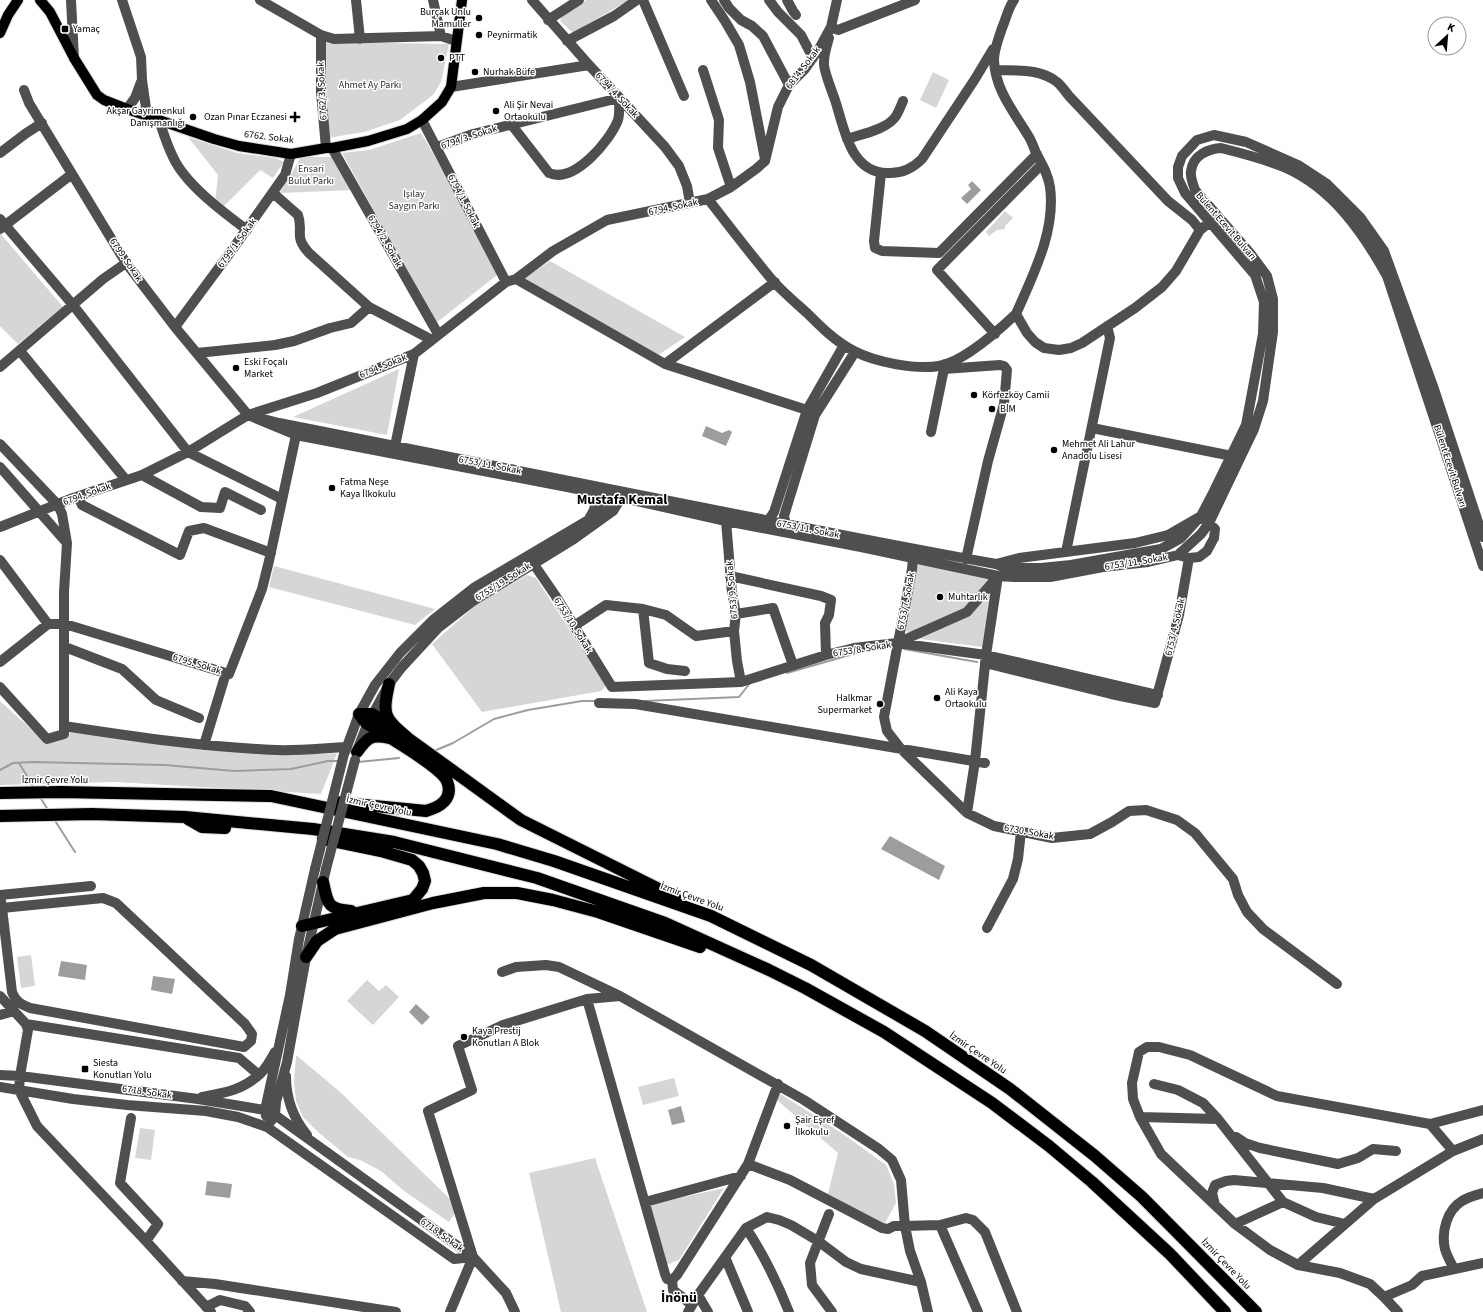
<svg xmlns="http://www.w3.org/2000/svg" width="1483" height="1312" font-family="'Source Sans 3',sans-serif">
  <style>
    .green { fill: #d6d6d6 }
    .water { fill: #9d9d9d }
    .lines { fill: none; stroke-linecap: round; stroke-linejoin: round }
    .stream { stroke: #9d9d9d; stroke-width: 2 }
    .major-casing { stroke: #dbdbdb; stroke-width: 12 }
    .highway-casing { stroke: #dbdbdb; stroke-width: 14 }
    .minor { stroke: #4f4f4f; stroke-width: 10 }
    .major { stroke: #000; stroke-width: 10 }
    .highway { stroke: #000; stroke-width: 12 }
    .minor-bridge { stroke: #4f4f4f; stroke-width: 10 }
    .poi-dot { fill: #000; stroke: #fff; stroke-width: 1.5 }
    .labels { text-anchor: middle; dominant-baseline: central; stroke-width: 3; stroke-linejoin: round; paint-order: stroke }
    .poi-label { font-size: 10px; fill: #000; stroke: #fff; text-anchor: start }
    .street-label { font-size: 10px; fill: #000; stroke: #fff }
    .park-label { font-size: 10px; fill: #2d2d2d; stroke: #fff }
    .district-label { font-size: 14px; font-weight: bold; fill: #000; stroke: #fff }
  </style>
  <rect width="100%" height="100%" fill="#fff"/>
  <path class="green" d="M 586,0 L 629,0 L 573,33 L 560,21 L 562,16 Z
    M 324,42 L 449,44 L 441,82 L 433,95 L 400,120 L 364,132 L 328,138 Z
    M 933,72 L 949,80 L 936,108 L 920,100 Z
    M 421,133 L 450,182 L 497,275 L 436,323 L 342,153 L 369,150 Z
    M 188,137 L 237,153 L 276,158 L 284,162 L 273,178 L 260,170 L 222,208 L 215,202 L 218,175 Z
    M 301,157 L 334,157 L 352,190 L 280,193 Z
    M 1005,211 L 1013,218 L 1005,226 L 1005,229 L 997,230 L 989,236 L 986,232 Z
    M 0,233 L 63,307 L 18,344 L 0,326 Z
    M 550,261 L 685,337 L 657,356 L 525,278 Z
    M 399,369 L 387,435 L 293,417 Z
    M 917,564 L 993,578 L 982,647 L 921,639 L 903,629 Z
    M 274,566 L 435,609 L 415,625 L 269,587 Z
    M 527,575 L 536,578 L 606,686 L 601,691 L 482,712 L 432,644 L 477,604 Z
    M 0,701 L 44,741 L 68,737 L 71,729 L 207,750 L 326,754 L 337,753 L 321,794 L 116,782 L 0,785 Z
    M 31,955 L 35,986 L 21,988 L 17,957 Z
    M 367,980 L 379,991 L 386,985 L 399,997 L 373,1025 L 347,1001 Z
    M 296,1055 L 339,1091 L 452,1201 L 455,1213 L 449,1222 L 404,1191 L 381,1171 L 360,1160 L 348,1157 L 318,1132 L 303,1117 L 296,1101 L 294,1082 Z
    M 674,1078 L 679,1096 L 643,1105 L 638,1087 Z
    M 779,1093 L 843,1134 L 886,1165 L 894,1184 L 896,1203 L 884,1225 L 828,1194 L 838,1153 L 777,1100 Z
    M 140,1128 L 155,1130 L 151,1160 L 135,1158 Z
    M 595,1158 L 647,1312 L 561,1312 L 529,1173 Z
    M 724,1188 L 679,1260 L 666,1265 L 648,1205 Z"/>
  <path class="water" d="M 972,181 L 981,190 L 967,204 L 961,198 L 971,189 L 968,185 Z
    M 706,426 L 722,433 L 729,430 L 732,432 L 726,446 L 702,436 Z
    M 890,836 L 945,866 L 939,880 L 881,849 Z
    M 61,961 L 87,965 L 85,980 L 58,976 Z
    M 153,976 L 175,979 L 172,994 L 151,990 Z
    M 416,1004 L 430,1017 L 422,1025 L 409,1012 Z
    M 681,1106 L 685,1122 L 672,1125 L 668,1110 Z
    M 207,1181 L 232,1184 L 230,1198 L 205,1195 Z"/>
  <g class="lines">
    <path class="stream" d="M 904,649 L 977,662
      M 787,673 L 860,652
      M 644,701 L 739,697 L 750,683
      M 434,751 L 453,743 L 494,719 L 528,710 L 582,701 L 597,701
      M 358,762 L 399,758
      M 19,763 L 34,788
      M 0,770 L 13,763 L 33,762 L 165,765 L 234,771 L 291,769 L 328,761 L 340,761
      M 40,797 L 48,810
      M 54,819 L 75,852"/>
    <g class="major-casing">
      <path id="major" d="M 40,0 L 50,12 L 74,58 L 97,95 L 104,100 L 127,109 L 214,139 L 239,146 L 291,154 L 326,148 L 332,148 L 368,141 L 407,129 L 422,120 L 442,102 L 451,87 L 462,0
        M 0,33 L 8,15 L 18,0"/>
    </g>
    <g class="highway-casing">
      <path id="highway" d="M 389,684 C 382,716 384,718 409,739 L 521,820 L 675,897
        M 359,714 L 372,714 L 391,725
        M 357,752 C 367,738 371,734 389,738
        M 0,793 L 60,792 L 271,796 L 497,844 L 554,861 L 711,916 L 811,965 L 925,1031 L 1010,1089 L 1095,1156 L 1142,1197 L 1256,1312
        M 334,802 L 426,811 C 440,807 454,799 447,781 C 440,766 385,735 369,725 C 365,723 362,718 359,714
        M 0,816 L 92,814 L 185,817 L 313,829 L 394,842 L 537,878 L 665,923 L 769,970 L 805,988 L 884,1032 L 992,1103 L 1049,1146 L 1092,1182 L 1170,1254 L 1225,1312
        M 188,819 L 202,827 L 225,828
        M 323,882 C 328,903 326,909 351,911
        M 302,926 L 413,900 L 422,889 L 425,881 L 423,873 L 419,866 L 412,860 L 381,851 L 323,839
        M 306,957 L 317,941 L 335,929 L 433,903 L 484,893 L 517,893 L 553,900 L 598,912 L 700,947"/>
    </g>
    <path class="minor" d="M 71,0 L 74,58
      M 122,0 L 141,57 L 142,80 L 147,115
      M 260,0 L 321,35 L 334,39 L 441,36 L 456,41
      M 356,0 L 360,39
      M 433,0 L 441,36
      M 532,0 L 589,65
      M 643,0 L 684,96
      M 711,0 L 725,21 L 739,45 L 750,82 L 765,159
      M 724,0 L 729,8 L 741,20 L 752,26 L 763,36 L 789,85
      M 769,0 L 778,12 L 801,35 L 813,58
      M 787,0 L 793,11 L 796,15
      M 1014,0 C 1008,8 1006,19 1002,28 C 999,38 994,49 994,60 C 995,90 1014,112 1029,137 C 1032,142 1034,148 1036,153 C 1042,164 1048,174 1050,187 C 1056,231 1033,275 1016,314 L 1027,333 L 1035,342 L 1044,348 L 1059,350 L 1071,348 L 1082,343 L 1135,308 L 1162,287 L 1176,271 L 1200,230 L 1215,218
      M 548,20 L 579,0
      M 831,27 L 838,30 L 915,0
      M 321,35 L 321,92 L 326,148
      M 829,38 C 827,45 824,54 824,62 C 823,70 832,91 835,100 C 844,127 850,173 887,173 C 901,174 912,169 922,159 L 975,79 L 993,49
      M 567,41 L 614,16 L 637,0
      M 703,70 L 719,120 L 718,148 L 731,187
      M 995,70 C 1016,71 1040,68 1057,82 C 1061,85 1065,91 1069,96 L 1168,201 L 1192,220 L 1200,230
      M 451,87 L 589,65 L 665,147 L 679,166 L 687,186 L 690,203
      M 24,90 L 29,103 L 126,263 L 175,327 L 248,415 L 296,435 L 619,497 L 726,521 L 861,547 L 998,576 L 1014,577 L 1050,577 L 1103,567 L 1148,562 L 1178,555 L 1189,558 L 1199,557 L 1207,551 L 1214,538 L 1215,529 L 1201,516 L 1181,538 L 1161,549 L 1071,565 L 1041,568 L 1005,568 L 996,564 C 756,520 518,470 279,423 L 248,415
      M 127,109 L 135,98 L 141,82
      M 159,120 C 163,132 167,145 173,157 C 185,184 223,212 247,230
      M 422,120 L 506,282
      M 847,139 C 862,134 888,129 896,116 C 899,111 901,106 903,101
      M 437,147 L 473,134 L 619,98 C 619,105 620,113 618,120 C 610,141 574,184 549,173 L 511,124
      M 332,148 L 438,334
      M 0,153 L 25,134 L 42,123
      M 881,173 L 874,241 L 875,248 L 882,251 L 939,253 L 1037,154
      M 273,193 L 298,215 C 304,233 293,235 309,253 L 369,307 L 432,340
      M 708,199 C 730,227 751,255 774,282 C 784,293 796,303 807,313 C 821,327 836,342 854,351 C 875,362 915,370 939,366 C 963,362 998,331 1016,314
      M 0,219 L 73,305 L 188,452 L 282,499
      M 0,229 L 72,174
      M 516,279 L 665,364 L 775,282
      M 175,327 L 232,250 L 285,175 L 291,154
      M 995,334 L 937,270 L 1042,164
      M 20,351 L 126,480
      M 197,353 L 275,345 L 294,341 L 330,328 L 351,323 L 369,307
      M 665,364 L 807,410 L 812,413
      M 0,367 L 103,279 L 126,263
      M 944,369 L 1000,365 L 1004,366 L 1007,370 L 1004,404 L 988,461 L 966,559
      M 1092,428 L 1237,457
      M 931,432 L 945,364
      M 0,444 L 58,505 L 62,514 L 67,543 L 64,592 L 64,726 C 135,737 205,747 276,750 C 300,751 323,748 347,747
      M 395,446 L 414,354
      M 0,467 L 66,542
      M 142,475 L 201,507 L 220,508 L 225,492 L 261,510
      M 589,491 C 598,499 596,508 590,517
      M 78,497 L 82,505 L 180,555 L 189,531 L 204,528 L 271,553
      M 726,521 L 732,593 L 736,614 L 734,631 L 737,661 L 741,682
      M 768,521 L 774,512 L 807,410 L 844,345
      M 786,525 L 784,516 L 815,415 L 855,352
      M 0,527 L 73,498 L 142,475 L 188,452 L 248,415 L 317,393 L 414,354 L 506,282 L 516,279 L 553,251 L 607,220 L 708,199 L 731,187 L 756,169 L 765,161 L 778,107 L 789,85 L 805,69 L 819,49 L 831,27 L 837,0
      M 1066,552 L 1110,338 L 1107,326
      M 1178,555 L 1201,534 L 1209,523 L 1254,429 L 1263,401 L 1273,332 L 1273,299 L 1267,276 L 1250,253 L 1195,190 C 1193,184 1190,177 1191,171 C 1193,155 1208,149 1221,148 C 1241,153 1268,160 1286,168 C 1333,189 1363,233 1387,276 L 1483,566
      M 913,558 L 912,569 L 884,717 L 887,731 L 901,749 L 967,813 L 994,826 L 1052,838 L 1090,834 L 1112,822 L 1129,811 L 1146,810 L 1177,820 L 1195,833 L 1233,879 L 1238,895 L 1247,912 L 1263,929 L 1337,984
      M 0,560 L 48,624 L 65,624 L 229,674 L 262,589 L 269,561 L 296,435
      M 533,563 L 555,595 L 612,687 L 741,682 L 826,655 L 854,648 L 897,643 L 986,655 L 1158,695
      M 996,564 L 1019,558 L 1135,543 L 1168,535 L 1201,516 L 1214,491 L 1246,425 L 1263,334 L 1264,302 L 1255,275 L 1185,193 L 1178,178 L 1178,167 L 1182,156 L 1197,140 L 1214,135 L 1246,142 L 1298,165 L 1327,184 L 1360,217 L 1384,251 L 1434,389 L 1483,537
      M 730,576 L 821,596 L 831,600 L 829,615 L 825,623 L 826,655
      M 643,609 L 666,615 L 696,636 L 734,631
      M 736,614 L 773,608 L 793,665
      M 574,626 L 606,605 L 643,609 L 649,663 L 667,669 L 685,671
      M 897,643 L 967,612 L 998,576
      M 65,647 L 122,669 L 156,700 L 199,718
      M 0,662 L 48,624
      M 985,663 L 1111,694 L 1155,703 L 1179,615 L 1189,558
      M 0,687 L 47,739 L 64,734 L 64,726
      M 599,703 L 635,704 L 985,763
      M 204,745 L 226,673
      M 358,748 L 367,725 L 389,684 L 402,667 L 438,628 L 473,601 L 574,539 L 613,511 L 618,503 L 619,491
      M 345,752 L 359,714 L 375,685 L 400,653 L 433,620 L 475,587 L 595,516 C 603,509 613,502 611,490
      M 967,813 L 975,761 L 986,655 L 998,576
      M 0,895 L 2,908 L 12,992 C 16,1002 21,1004 30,1008 L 244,1047 L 251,1041 L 252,1034 L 245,1024 L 116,903 L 103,898 L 2,908
      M 0,895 L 91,886
      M 987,928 L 1013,879 L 1018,859 L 1021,831
      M 502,972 L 516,967 L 546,965 L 559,967 L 620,996
      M 0,996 L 26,1024 L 239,1058 L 259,1075
      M 587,999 L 665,1274 L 667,1279 L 672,1280 L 677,1275 L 748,1164 L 778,1084
      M 0,1015 L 14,1011
      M 26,1024 L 28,1030 L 20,1076 L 19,1090 L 37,1126 L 146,1241 L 211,1312
      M 0,1075 L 20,1076 L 198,1099 L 265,1110 L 275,1115 L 473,1257
      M 286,1076 C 286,1097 293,1118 307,1135
      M 1154,1084 L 1178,1090 L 1203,1103 L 1218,1119 L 1283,1202 L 1316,1217 L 1345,1224
      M 0,1087 L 73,1099 L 127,1105 L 206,1111 L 238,1117 L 267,1127 L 454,1259 L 473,1257
      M 202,1097 C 225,1093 243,1090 261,1073 C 267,1067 271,1059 275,1052
      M 266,1116 L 265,1110 L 290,995 L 299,939 L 315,869
      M 1140,1117 L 1218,1119
      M 131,1118 L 120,1183 L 158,1224 L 146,1241
      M 271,1121 L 275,1115 L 276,1102 L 287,1062 L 306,957 L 326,869
      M 1430,1124 L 1453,1151
      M 1236,1137 L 1245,1143 L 1260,1148 L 1338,1164 L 1358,1158 L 1373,1149 L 1396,1151
      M 748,1164 L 790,1180 L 882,1228 L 888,1229 L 894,1226 L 905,1226 L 940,1225 L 966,1218 L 973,1220 L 985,1232 L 1017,1312
      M 645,1202 L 741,1176
      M 1215,1205 L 1212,1193 L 1215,1185 L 1226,1181 L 1234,1180 L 1323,1188 L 1374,1199
      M 829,1214 L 810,1263 L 812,1285 L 832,1312
      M 1235,1224 L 1283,1202
      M 940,1225 L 978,1312
      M 746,1228 C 764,1255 777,1282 789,1312
      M 725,1257 L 748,1312
      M 1298,1265 L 1374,1199 L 1453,1151 L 1483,1139
      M 1454,1269 C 1451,1263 1447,1256 1445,1249 C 1441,1232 1447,1210 1462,1201 C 1468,1197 1476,1195 1483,1193
      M 672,1280 L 673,1290 L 692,1305
      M 182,1281 L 215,1284 L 396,1312
      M 698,1295 L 708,1312
      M 1384,1297 L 1370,1284 L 1340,1273 L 1298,1265 L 1270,1250 L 1235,1224 L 1161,1154 L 1140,1117 L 1133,1099 L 1132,1083 L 1139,1052 L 1147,1047 L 1159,1047 L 1190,1055 L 1277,1096 L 1430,1124 L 1483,1110
      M 206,1307 L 220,1300 L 245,1306 L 250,1312
      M 450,1312 L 473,1257
      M 515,1312 L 506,1293 L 473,1257 L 428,1111 L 472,1090 L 458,1046 L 503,1025 L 587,999 L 620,996 L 804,1100 L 879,1149 L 892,1160 L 901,1180 L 905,1226 L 910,1251 L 921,1282
      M 688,1312 L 698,1295 L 746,1228 L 767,1217 L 779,1220 L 791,1225 L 818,1241 L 846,1262 L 861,1269 L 921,1282 L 928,1312
      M 1398,1312 L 1384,1297 L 1412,1285 L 1422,1276 L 1483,1263"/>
    <use href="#major" class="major"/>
    <use href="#highway" class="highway"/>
    <path class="minor-bridge" d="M 315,869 L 344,754
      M 326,869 L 355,760"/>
  </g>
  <g class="poi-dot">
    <circle cx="479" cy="18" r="4"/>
    <rect x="61" y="25" width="8" height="8" rx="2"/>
    <circle cx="479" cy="35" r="4"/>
    <circle cx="441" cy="58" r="4"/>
    <circle cx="475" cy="72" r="4"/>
    <circle cx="496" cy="111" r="4"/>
    <circle cx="193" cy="117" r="4"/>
    <path d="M293 111h4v4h4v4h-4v4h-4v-4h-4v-4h4z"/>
    <circle cx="236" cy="368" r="4"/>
    <circle cx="974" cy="395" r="4"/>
    <circle cx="992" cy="409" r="4"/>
    <circle cx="1054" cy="450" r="4"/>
    <circle cx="332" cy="488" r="4"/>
    <circle cx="940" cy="597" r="4"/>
    <circle cx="937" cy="698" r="4"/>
    <circle cx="880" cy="704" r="4"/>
    <circle cx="464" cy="1037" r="4"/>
    <rect x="81" y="1065" width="8" height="8" rx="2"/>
    <circle cx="787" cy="1126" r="4"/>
  </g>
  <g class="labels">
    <g class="poi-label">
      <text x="471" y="12" text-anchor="end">Burçak Unlu<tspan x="471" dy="12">Mamuller</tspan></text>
      <text x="73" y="29">Yamaç</text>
      <text x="487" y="35">Peynirmatik</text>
      <text x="449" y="58">PTT</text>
      <text x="483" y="72">Nurhak Büfe</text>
      <text x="504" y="105">Ali Şir Nevai<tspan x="504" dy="12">Ortaokulu</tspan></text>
      <text x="185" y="111" text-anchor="end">Akşar Gayrimenkul<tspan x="185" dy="12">Danışmanlığı</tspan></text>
      <text x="287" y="117" text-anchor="end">Ozan Pınar Eczanesi</text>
      <text x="244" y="362">Eski Foçalı<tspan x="244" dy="12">Market</tspan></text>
      <text x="982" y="395">Körfezköy Camii</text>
      <text x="1000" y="409">BİM</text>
      <text x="1062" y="444">Mehmet Ali Lahur<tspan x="1062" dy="12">Anadolu Lisesi</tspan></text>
      <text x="340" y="482">Fatma Neşe<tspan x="340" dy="12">Kaya İlkokulu</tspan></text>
      <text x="948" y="597">Muhtarlık</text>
      <text x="945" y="692">Ali Kaya<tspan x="945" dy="12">Ortaokulu</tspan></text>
      <text x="872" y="698" text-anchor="end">Halkmar<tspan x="872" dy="12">Supermarket</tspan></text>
      <text x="472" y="1031">Kaya Prestij<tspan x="472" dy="12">Konutları A Blok</tspan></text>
      <text x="93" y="1063">Siesta<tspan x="93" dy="12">Konutları Yolu</tspan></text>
      <text x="795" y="1120">Şair Eşref<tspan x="795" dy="12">İlkokulu</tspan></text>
    </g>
    <g class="street-label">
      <text transform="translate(803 68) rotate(-53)">6814. Sokak</text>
      <text transform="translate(322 91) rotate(-93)">6762/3. Sokak</text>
      <text transform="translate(617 95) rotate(47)">6794/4. Sokak</text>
      <text transform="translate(269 137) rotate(7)">6762. Sokak</text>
      <text transform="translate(469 137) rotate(-18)">6794/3. Sokak</text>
      <text transform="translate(464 201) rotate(63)">6794/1. Sokak</text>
      <text transform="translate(673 207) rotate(-12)">6794. Sokak</text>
      <text transform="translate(1226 226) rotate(49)">Bülent Ecevit Bulvarı</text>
      <text transform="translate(385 241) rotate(60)">6794/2. Sokak</text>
      <text transform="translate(237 243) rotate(-54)">6799/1. Sokak</text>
      <text transform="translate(126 260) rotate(56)">6799. Sokak</text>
      <text transform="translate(383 366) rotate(-22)">6794. Sokak</text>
      <text transform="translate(490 465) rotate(11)">6753/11. Sokak</text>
      <text transform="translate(1450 466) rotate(72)">Bülent Ecevit Bulvarı</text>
      <text transform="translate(87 494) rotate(-20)">6794. Sokak</text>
      <text transform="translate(808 529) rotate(11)">6753/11. Sokak</text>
      <text transform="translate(1136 562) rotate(-9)">6753/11. Sokak</text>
      <text transform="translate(503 582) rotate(-32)">6753/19. Sokak</text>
      <text transform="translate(732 590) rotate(-95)">6753/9. Sokak</text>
      <text transform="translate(906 601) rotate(-79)">6753/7. Sokak</text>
      <text transform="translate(573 625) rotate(58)">6753/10. Sokak</text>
      <text transform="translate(1175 627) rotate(-77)">6753/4. Sokak</text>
      <text transform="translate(862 649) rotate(-9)">6753/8. Sokak</text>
      <text transform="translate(197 664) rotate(17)">6795. Sokak</text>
      <text x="55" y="780">İzmir Çevre Yolu</text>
      <text transform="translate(379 806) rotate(12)">İzmir Çevre Yolu</text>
      <text transform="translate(1029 832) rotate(10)">6730. Sokak</text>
      <text transform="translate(692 897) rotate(20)">İzmir Çevre Yolu</text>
      <text transform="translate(978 1053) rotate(34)">İzmir Çevre Yolu</text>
      <text transform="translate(147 1092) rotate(8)">6718. Sokak</text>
      <text transform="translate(442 1235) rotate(36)">6718. Sokak</text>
      <text transform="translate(1226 1264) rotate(46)">İzmir Çevre Yolu</text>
    </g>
    <g class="park-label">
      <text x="370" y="85">Ahmet Ay Parkı</text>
      <text x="311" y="169">Ensari<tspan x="311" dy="12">Bulut Parkı</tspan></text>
      <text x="414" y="194">Işılay<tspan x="414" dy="12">Saygın Parkı</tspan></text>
    </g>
    <g class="district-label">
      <text x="622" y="500">Mustafa Kemal</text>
      <text x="679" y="1298">İnönü</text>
    </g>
  </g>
  <g transform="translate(1447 36) rotate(26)"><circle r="19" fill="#ffffff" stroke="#999999"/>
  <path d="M0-3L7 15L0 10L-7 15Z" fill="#000000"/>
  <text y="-6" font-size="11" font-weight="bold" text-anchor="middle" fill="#000000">K</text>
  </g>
</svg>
